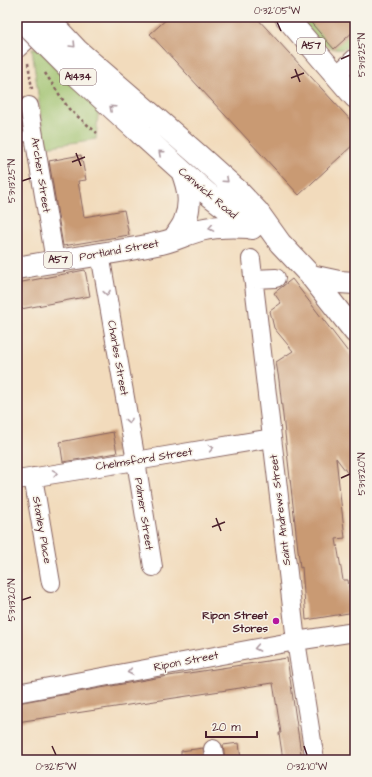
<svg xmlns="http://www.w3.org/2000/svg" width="372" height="777" font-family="'Architects Daughter',sans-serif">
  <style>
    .green { fill: #9cc06a; stroke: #73704a }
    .building { fill: #c99a73 }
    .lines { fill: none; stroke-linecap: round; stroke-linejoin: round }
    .lane-casing { stroke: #85615e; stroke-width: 11 }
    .street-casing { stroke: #85615e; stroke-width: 20 }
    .primary-casing { stroke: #85615e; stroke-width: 24 }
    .path { stroke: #85615e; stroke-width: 2.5; stroke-dasharray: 3 3; stroke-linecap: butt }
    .lane { stroke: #fff; stroke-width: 9 }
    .street { stroke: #fff; stroke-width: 18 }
    .primary { stroke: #fff; stroke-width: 22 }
    .primary-bridge-casing { stroke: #85615e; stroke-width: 24; stroke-linecap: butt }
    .primary-bridge { stroke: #fff; stroke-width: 22 }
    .oneway { stroke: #ae9aa0 }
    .ticks { fill: none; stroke: #4a1f2b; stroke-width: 1.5 }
    .poi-dot { fill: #b5179e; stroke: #f7f3e8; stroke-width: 1.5 }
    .labels { text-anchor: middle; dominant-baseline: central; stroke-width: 3; stroke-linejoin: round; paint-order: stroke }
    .shield { fill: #f7f3e8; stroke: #7e5f64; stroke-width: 1 }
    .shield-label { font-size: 10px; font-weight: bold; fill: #4a1f2b }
    .street-label { font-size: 11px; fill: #4a1f2b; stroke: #f7f3e8 }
    .poi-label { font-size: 11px; font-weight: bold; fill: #4a1f2b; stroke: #f7f3e8; text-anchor: end }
    .neatline { fill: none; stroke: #4a1f2b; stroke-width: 1.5 }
    .ticks-label { font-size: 10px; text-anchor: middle; fill: #4a1f2b }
  </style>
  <rect width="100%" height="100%" fill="#f7f3e8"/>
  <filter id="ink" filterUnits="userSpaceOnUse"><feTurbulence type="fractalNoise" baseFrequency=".025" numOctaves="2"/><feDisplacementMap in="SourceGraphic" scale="8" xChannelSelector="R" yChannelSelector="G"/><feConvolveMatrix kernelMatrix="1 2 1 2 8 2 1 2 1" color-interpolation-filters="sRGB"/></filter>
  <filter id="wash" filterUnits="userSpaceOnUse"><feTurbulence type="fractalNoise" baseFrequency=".012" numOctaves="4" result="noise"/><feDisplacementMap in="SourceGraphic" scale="16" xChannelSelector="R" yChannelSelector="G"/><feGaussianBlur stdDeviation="0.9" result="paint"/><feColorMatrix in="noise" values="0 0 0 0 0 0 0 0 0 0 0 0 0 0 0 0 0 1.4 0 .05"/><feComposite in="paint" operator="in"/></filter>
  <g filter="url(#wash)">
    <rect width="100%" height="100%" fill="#f2dbbc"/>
    <path class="green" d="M 299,17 L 306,17 L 334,48 L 355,30 L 355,39 C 352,42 349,46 346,48 C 326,56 310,29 299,17 Z
      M 43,46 L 99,103 L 96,139 L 45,147 L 32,49 Z"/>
    <g id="blocks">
      <path class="building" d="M 169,17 L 256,17 L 355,125 L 355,143 L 299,195 L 150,34 Z
        M 306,17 L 355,17 L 355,30 L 334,49 Z
        M 81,155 L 86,180 L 78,181 L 84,217 L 124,210 L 129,235 L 63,246 L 49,161 Z
        M 85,270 L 90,296 L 21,309 L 17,283 Z
        M 292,279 L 355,361 L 355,483 L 336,458 L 345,538 L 336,539 L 343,580 L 348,580 L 350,592 L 355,591 L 355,612 L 306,620 L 302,567 L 300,568 L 279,380 L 276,362 L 293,351 L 274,328 L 270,311 L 281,303 L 274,293 Z
        M 113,432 L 117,453 L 63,462 L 60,442 Z
        M 287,658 L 302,760 L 283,760 L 279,733 L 281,733 L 273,683 L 17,722 L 17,703 L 156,678 Z
        M 239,743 L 241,760 L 225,760 L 223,745 Z
        M 203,748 L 204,760 L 181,760 L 181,751 Z"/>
    </g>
  </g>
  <g filter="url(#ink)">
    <use href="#blocks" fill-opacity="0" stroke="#85615e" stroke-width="1"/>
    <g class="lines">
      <g class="lane-casing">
        <path id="lane" d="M 17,138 L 34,135"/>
      </g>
      <g class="street-casing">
        <path id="street" d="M 17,49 L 44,24
          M 336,76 L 355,58
          M 29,106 L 55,261
          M 100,254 L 136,461 L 153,567
          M 251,259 L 296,641 L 315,760
          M 253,279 L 276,278
          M 33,477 L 51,583
          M 17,480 L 136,461 L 272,438
          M 17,693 L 296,641 L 355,632
          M 213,749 L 215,760"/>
      </g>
      <g class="primary-casing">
        <path id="primary" d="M 286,17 L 355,97
          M 157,119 L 197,154 L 238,191 L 257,211 L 280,243 L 311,276 L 355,332
          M 141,134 L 182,171 L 208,194 L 252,228
          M 174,239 C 177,233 183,227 185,220 C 192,203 188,187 182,171
          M 17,268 C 63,259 110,254 156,244 C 171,242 185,234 200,230 C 216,226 232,226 249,227
          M 311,276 L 339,282 L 355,283"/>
      </g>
      <path class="path" d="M 28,63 L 32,89
        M 45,73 L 69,109 L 97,133"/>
      <use href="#lane" class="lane"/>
      <use href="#street" class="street"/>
      <use href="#primary" class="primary"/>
      <g class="primary-bridge-casing">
        <path id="primary-bridge" d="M 18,17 L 73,72 L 141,134
          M 46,17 L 77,50 L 157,119"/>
      </g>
      <use href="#primary-bridge" class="primary-bridge"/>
    </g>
    <defs><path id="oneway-chevron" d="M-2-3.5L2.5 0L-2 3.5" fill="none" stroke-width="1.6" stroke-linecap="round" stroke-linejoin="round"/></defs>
    <g class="oneway">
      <use href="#oneway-chevron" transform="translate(73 45) rotate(46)"/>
      <use href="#oneway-chevron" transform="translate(112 108) rotate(-138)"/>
      <use href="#oneway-chevron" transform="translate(161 153) rotate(-138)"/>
      <use href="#oneway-chevron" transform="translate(226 180) rotate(42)"/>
      <use href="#oneway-chevron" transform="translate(211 228) rotate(170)"/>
      <use href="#oneway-chevron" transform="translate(107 293) rotate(80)"/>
      <use href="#oneway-chevron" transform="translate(129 421) rotate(80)"/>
      <use href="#oneway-chevron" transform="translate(211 448) rotate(-10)"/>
      <use href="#oneway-chevron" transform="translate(55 473) rotate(-9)"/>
      <use href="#oneway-chevron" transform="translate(257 648) rotate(169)"/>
      <use href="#oneway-chevron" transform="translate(130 672) rotate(169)"/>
    </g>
  </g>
  <path class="ticks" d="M 277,22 L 281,31M 341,59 L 350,55M 295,69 L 300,82M 291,78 L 304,73M 76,153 L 81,166M 72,162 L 85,157M 22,181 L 31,178M 341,478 L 350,474M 216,518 L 221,531M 212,527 L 225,522M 22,600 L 31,597M 52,746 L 56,755M 304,746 L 307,755"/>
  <circle class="poi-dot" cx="276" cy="621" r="4"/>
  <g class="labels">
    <g class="shield">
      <rect x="297" y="38" width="28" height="16" rx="3"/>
      <rect x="60" y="69" width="36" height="16" rx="3"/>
      <rect x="44" y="252" width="28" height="16" rx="3"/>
    </g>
    <g class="shield-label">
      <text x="311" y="46">A57</text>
      <text x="78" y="77">A1434</text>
      <text x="58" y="260">A57</text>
    </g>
    <g class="street-label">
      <text transform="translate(41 175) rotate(81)">Archer Street</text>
      <text transform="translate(208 193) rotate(40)">Canwick Road</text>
      <text transform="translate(119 250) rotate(-10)">Portland Street</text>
      <text transform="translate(118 358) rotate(80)">Charles Street</text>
      <text transform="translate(144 459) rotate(-9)">Chelmsford Street</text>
      <text transform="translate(280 510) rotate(-97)">Saint Andrews Street</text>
      <text transform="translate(144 514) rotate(81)">Palmer Street</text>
      <text transform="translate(42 530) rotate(80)">Stanley Place</text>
      <text transform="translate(186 661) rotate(-11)">Ripon Street</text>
    </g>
    <g class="poi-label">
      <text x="268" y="615">Ripon Street<tspan x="268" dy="13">Stores</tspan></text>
    </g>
  </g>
  <rect width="372" height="777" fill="none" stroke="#f7f3e8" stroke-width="44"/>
  <path d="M206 731v6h51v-6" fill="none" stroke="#4a1f2b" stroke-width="2"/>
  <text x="212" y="731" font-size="12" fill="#4a1f2b" stroke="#f7f3e8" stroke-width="3" paint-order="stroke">20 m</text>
  <rect x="22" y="22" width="328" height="733" class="neatline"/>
  <g class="ticks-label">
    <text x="277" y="14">0°32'05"W</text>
    <text transform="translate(361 55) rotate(-90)" y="4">53°13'25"N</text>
    <text transform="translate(11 181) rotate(-90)" y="4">53°13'25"N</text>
    <text transform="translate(361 474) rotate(-90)" y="4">53°13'20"N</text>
    <text transform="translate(11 600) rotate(-90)" y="4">53°13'20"N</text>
    <text x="56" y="770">0°32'15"W</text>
    <text x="307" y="770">0°32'10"W</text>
  </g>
</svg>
